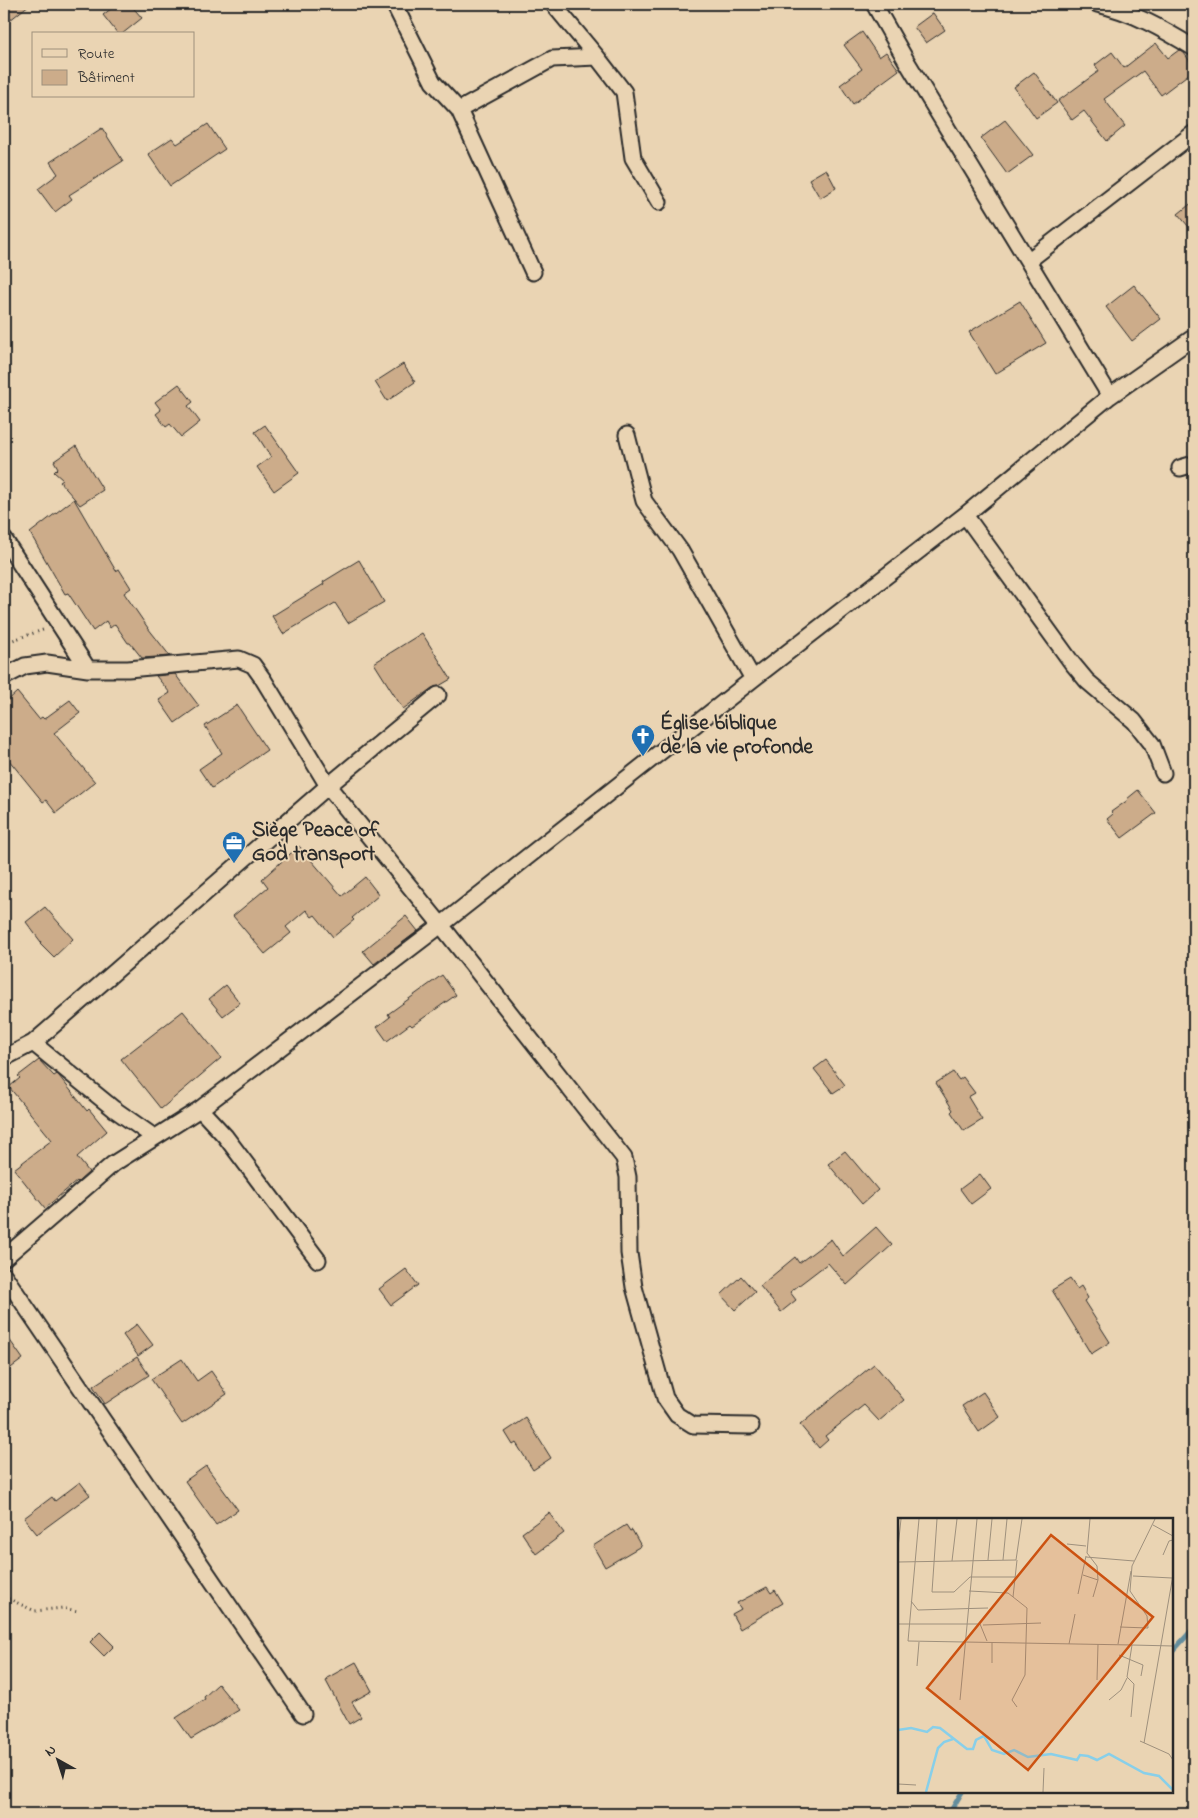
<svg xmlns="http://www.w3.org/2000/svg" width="1198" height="1818" font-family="'Indie Flower',sans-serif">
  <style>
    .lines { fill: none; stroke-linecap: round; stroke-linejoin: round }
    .stream { stroke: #638d9d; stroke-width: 5 }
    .building { fill: #ccac8a; stroke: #2b2b2b }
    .minor-casing { stroke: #2b2b2b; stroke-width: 19 }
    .path { stroke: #2b2b2b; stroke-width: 3; stroke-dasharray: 1 4; stroke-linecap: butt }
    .minor { stroke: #ead4b3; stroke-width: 15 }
    .labels { text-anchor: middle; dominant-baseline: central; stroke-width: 4; stroke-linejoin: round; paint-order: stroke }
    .poi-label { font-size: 21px; font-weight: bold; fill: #2b2b2b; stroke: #ead4b3; text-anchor: start }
    .inset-river { fill: none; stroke: #88cfe9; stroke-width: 2.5 }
    .inset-road { fill: none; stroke: #9e907d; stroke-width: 1 }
    .view { fill: #cc5211; fill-opacity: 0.15; stroke: #cc5211; stroke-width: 2.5 }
    .inset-edge { fill: none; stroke: #2b2b2b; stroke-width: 2.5 }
  </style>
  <rect width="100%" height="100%" fill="#ead4b3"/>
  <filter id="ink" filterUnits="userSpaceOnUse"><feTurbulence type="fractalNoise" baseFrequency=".02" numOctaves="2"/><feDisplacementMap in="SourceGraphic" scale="10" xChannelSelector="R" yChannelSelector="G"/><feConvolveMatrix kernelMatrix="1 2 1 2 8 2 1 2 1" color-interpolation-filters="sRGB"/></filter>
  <g filter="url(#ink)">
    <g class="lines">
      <path class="stream" d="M 1172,1652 L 1194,1628
        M 949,1814 L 962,1792"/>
    </g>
    <path class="building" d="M 4,4 L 30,4 L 4,25 Z
      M 117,4 L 130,4 L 142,18 L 122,34 L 118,34 L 103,15 Z
      M 933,13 L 945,30 L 926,43 L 914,27 Z
      M 862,32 L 879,57 L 886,52 L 899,70 L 853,104 L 840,85 L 862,69 L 844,45 Z
      M 1156,43 L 1168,58 L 1179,50 L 1184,53 L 1194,67 L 1194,70 L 1161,95 L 1143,71 L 1104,99 L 1125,126 L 1107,141 L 1084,111 L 1072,120 L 1058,101 L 1099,71 L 1095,65 L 1112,52 L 1124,68 Z
      M 1034,72 L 1057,103 L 1036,118 L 1014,87 Z
      M 1005,120 L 1033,155 L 1007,174 L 981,138 Z
      M 208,124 L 225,149 L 170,186 L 148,154 L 172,138 L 177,144 Z
      M 102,128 L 123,161 L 69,195 L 72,199 L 55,212 L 38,189 L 58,174 L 50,162 Z
      M 826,169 L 836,188 L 820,198 L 809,179 Z
      M 1194,201 L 1194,233 L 1178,214 Z
      M 1134,285 L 1161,319 L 1132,341 L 1106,307 Z
      M 1020,301 L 1046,343 L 995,374 L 969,332 Z
      M 403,364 L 415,382 L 387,401 L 375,382 Z
      M 179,384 L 193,402 L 188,406 L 200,422 L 181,437 L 170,424 L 166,427 L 156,414 L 161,410 L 155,402 Z
      M 265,425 L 299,473 L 274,491 L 257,467 L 271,457 L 255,432 Z
      M 76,446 L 103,490 L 80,505 L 60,482 L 63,480 L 54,472 L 58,468 L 54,461 Z
      M 74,499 L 116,571 L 119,569 L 131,588 L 124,593 L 148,628 L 170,656 L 142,658 L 130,643 L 128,643 L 115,624 L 110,628 L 106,621 L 93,631 L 68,593 L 65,594 L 30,533 Z
      M 359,560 L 384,602 L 348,623 L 335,603 L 283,634 L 272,616 L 324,584 L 323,582 Z
      M 422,633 L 451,679 L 439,686 L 432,688 L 403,709 L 374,663 Z
      M 175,674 L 199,706 L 175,723 L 159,700 L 170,693 L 156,676 Z
      M 17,692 L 39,719 L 42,717 L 44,719 L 70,700 L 80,713 L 54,733 L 95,782 L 56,813 L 46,800 L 43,802 L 4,754 L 4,704 Z
      M 237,705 L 267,750 L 212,788 L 199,769 L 222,753 L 205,726 Z
      M 1138,790 L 1156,813 L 1122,838 L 1107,819 L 1113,814 L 1111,812 L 1128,800 L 1127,799 Z
      M 299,846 L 342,896 L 365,877 L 379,895 L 352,918 L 354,920 L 333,937 L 315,915 L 312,917 L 306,910 L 286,927 L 291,933 L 265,954 L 233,916 L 268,887 L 262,879 Z
      M 45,907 L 73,939 L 54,957 L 40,943 L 41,942 L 26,922 Z
      M 406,916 L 418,931 L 374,964 L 363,951 Z
      M 442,975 L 456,995 L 412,1026 L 410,1024 L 387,1041 L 377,1027 L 390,1017 L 388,1014 Z
      M 226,985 L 240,1003 L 223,1016 L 209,999 Z
      M 183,1011 L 221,1058 L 161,1109 L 121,1059 Z
      M 39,1060 L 54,1076 L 57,1074 L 59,1076 L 87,1111 L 89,1109 L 107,1131 L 77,1157 L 89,1172 L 78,1182 L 77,1181 L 45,1208 L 14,1169 L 52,1140 L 9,1087 L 20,1078 L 18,1076 Z
      M 826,1060 L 845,1085 L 833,1093 L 814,1069 Z
      M 953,1072 L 959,1080 L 963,1077 L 975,1093 L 968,1097 L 982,1120 L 964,1131 L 951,1112 L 953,1110 L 936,1083 Z
      M 845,1151 L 878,1190 L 862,1204 L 828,1164 Z
      M 980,1174 L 991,1189 L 971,1204 L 960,1189 Z
      M 876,1227 L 892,1245 L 847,1285 L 828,1263 L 790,1292 L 796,1300 L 781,1312 L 760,1286 L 795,1257 L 799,1263 L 831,1239 L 843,1256 Z
      M 406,1269 L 418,1285 L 391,1305 L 379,1289 Z
      M 741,1276 L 755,1292 L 735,1310 L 721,1295 Z
      M 1070,1279 L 1077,1289 L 1081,1286 L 1088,1298 L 1084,1301 L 1110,1342 L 1091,1354 L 1052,1290 Z
      M 137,1324 L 153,1345 L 138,1356 L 123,1335 Z
      M 4,1332 L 23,1359 L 4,1373 Z
      M 137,1357 L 149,1375 L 105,1404 L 93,1386 Z
      M 182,1359 L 197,1381 L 211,1371 L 227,1394 L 182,1424 L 151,1379 Z
      M 874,1364 L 904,1400 L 879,1421 L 864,1405 L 825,1436 L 828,1440 L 819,1448 L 800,1425 Z
      M 983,1392 L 1000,1417 L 979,1432 L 962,1406 Z
      M 526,1418 L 551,1458 L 533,1470 L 516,1443 L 513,1445 L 505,1432 Z
      M 206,1466 L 238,1510 L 216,1525 L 185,1481 Z
      M 80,1482 L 90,1495 L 37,1534 L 24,1518 L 52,1497 L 55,1501 Z
      M 549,1513 L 564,1533 L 536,1554 L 522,1533 Z
      M 626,1525 L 630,1531 L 632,1530 L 641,1546 L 605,1567 L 593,1546 Z
      M 767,1587 L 771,1593 L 775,1590 L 783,1603 L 740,1629 L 732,1614 L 741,1609 L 737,1603 Z
      M 100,1632 L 114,1646 L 104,1656 L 90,1642 Z
      M 356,1662 L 372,1691 L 352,1702 L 361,1717 L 349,1724 L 326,1681 L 328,1680 L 327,1678 Z
      M 218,1684 L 239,1710 L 191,1739 L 176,1718 L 205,1699 L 204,1697 Z"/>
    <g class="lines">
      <g class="minor-casing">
        <path id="minor" d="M 394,4 L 433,82 L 459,110 L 533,272
          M 553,4 L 597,57
          M 874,4 L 907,62 L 1110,396
          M 1097,4 C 1133,12 1163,29 1194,48
          M 459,110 L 552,59 L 597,57 L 624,92 L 633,158 L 659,202
          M 1028,261 L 1194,133
          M 627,435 L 644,501 L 680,550 L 753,679
          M 1180,468 L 1194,464
          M 965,515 L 1072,663 L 1087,681 L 1134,721 L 1152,744 L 1163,773
          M 4,539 L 88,669
          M 4,677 L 25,666 L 47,663 L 88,669 L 128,669 L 239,659 L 253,665 L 263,679 L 328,786 L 441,925 L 624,1158 L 628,1177 L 629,1253 L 634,1287 L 665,1398 L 677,1415 L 693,1425 L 751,1426
          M 33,1043 L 328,786 L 438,695
          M 4,1058 L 33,1043 L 114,1109 L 154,1137
          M 200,1109 L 225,1136 L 318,1260
          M 4,1258 L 113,1164 L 200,1109 L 441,925 L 753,679 L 965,515 L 1110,396 L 1194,337
          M 4,1275 L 303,1714"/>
      </g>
      <path class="path" d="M 4,643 L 46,629
        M 4,1602 L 9,1599 L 35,1611 L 63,1608 L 78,1611"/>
      <use href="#minor" class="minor"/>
    </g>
  </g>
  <defs>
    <g id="church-pin" transform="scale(1.25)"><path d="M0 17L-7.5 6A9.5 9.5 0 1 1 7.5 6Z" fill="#1f6fb2" stroke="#ead4b3"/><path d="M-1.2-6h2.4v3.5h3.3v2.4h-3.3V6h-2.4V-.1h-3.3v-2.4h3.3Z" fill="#fff"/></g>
    <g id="office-pin" transform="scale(1.25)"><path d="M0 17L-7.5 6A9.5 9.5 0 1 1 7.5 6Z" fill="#1f6fb2" stroke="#ead4b3"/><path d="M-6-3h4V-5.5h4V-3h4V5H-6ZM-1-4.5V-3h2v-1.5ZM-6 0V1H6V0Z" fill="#fff"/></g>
  </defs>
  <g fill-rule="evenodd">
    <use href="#church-pin" x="643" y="736"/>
    <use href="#office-pin" x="234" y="843"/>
  </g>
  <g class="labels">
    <g class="poi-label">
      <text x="660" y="724">Église biblique<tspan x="660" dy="24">de la vie profonde</tspan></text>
      <text x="252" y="831">Siège Peace of<tspan x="252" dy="24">God transport</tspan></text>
    </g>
  </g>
  <g transform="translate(898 1518)">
    <rect width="275" height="275" fill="#ead4b3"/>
    <path class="inset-river" d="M 0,212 L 13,210 L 29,214 L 35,209 L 42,210 L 69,231 L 75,231 L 78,222 L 86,218 L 94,232 L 106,236 L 116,232 L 130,239 L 153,236 L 179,242 L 182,237 L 190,238 L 199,242 L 211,236 L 246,255 L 261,258 L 275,272M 28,274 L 40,230 L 46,224 L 55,221"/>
    <path class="inset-road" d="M 21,1 L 10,123 L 234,127M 39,1 L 34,74 L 56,74 L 72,59 L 117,59M 192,1 L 189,35 L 199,48 L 200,62M 255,7 L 275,18M 169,26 L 188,28M 0,30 L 3,1M 265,37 L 271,23 L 275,22M 188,39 L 236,43M 90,42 L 94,1M 105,42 L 109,1M 54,43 L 59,1M 0,44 L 118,42 L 124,1M 185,57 L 200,62 L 195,79M 235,58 L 274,60M 71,73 L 110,75 L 129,90 L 127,157 L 114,182 L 119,189M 180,76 L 188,38M 115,79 L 119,42M 13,83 L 20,92 L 90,90M 0,106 L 82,106 L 89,123M 85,107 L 143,105M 222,109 L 250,110 L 249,98 L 232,73 L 234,48 L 257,1M 171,126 L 177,96M 220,126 L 233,53M 221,137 L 245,147 L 243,158M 94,145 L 94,124M 19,148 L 21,124M 199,162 L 200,126M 62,182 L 79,1M 211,182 L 223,172 L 229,160M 233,199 L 236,166 L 229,159 L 234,127 L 275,128M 242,223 L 271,236 L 275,242M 246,225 L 275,57M 0,266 L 18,267M 145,274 L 146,250"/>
    <path class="view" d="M 153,17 L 255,99 L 130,252 L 29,170 Z"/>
    <rect width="275" height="275" class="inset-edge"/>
  </g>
  <rect width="1198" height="1818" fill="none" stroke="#ead4b3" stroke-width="20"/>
  <rect x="10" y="10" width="1178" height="1798" fill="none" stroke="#2b2b2b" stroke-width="2" filter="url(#ink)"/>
  <rect x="32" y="32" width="162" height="65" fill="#ead4b3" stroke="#9e907d"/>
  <rect x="42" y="49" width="25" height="8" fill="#ead4b3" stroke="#9e907d"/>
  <text x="78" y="58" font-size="15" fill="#2b2b2b">Route</text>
  <rect x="42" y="70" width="25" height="15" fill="#ccac8a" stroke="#9e907d"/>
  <text x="78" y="82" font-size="15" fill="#2b2b2b">Bâtiment</text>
  <g transform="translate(58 1760) rotate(321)" stroke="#ead4b3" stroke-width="4" paint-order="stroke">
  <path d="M0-4L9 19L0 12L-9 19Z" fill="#2b2b2b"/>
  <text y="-8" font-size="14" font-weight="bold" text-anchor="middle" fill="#2b2b2b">N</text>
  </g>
</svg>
